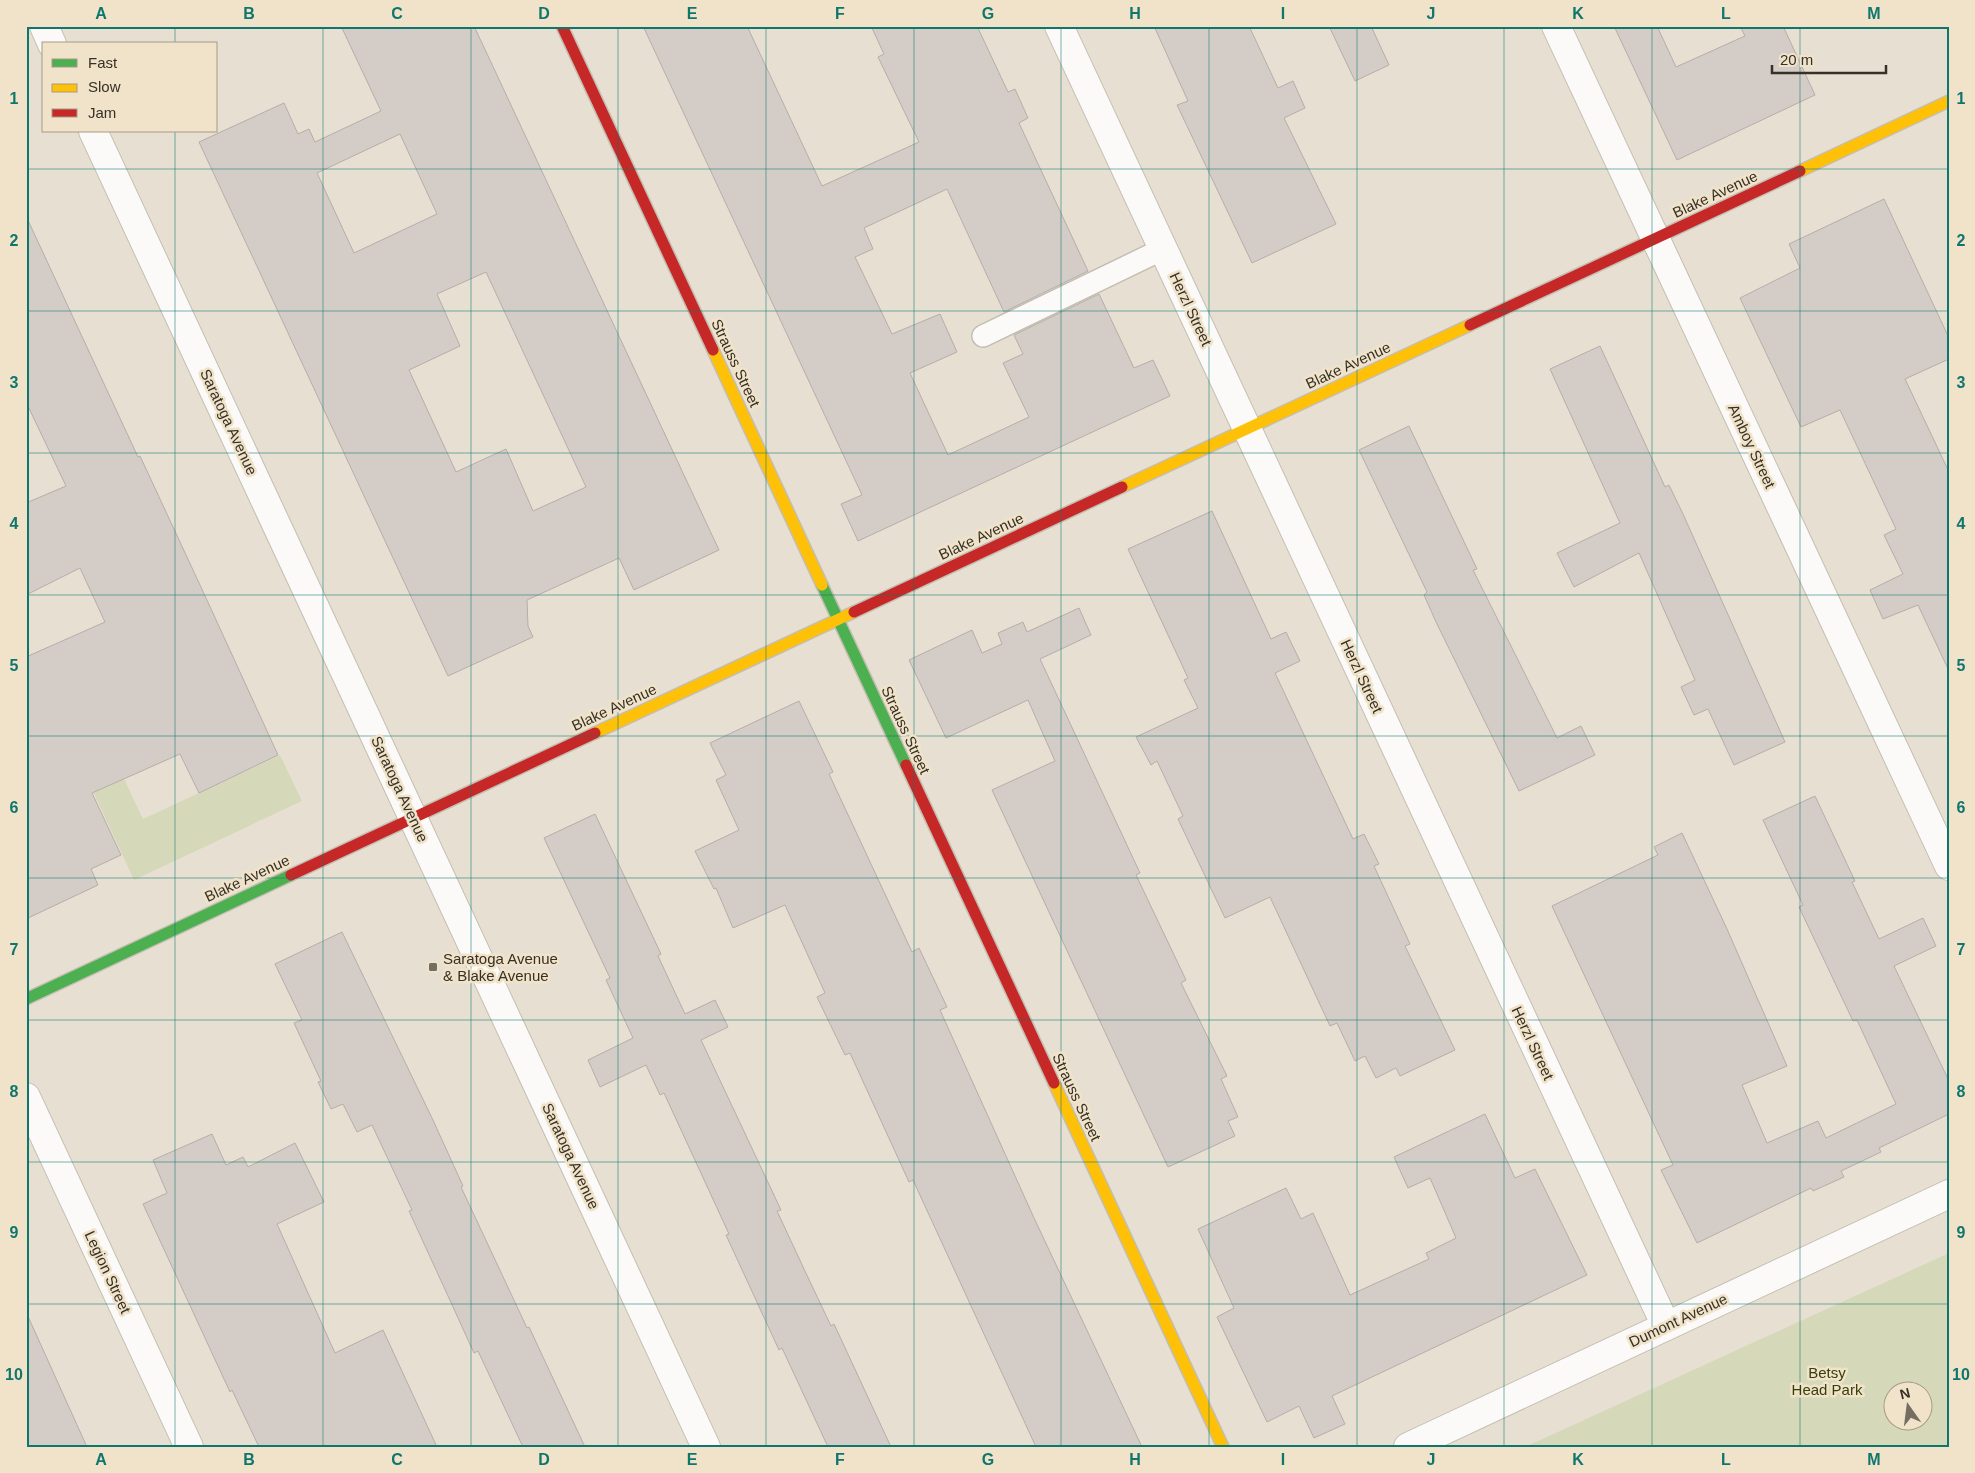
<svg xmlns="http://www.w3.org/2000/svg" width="1975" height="1473" font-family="Arial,sans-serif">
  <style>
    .green { fill: #d6d8ba; fill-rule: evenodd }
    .building { fill: #d4ccc7; stroke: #b6ada9; fill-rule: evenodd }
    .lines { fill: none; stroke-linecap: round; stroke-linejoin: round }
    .lane-casing { stroke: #c4beb2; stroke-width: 24 }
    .street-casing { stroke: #c4beb2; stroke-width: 30 }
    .fast-casing { stroke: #c4beb2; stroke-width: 14 }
    .slow-casing { stroke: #c4beb2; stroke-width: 14 }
    .jam-casing { stroke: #c4beb2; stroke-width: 14 }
    .lane { stroke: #fbfaf8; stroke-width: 21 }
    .street { stroke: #fbfaf8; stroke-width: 28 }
    .fast { stroke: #4caf50; stroke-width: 11 }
    .slow { stroke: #ffc107; stroke-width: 11 }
    .jam { stroke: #c62828; stroke-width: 11 }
    .grid { fill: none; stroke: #0f766e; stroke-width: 1; stroke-opacity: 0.55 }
    .poi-dot { fill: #746e62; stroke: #f0e3c9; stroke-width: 2 }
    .labels { text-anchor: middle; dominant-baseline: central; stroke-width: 5; stroke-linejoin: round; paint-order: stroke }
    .street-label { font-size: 15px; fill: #363026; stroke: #f0e3c9 }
    .poi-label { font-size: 15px; fill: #363026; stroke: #f0e3c9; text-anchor: start }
    .park-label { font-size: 15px; fill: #363f0a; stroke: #f0e3c9 }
    .neatline { fill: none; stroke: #0f766e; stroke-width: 2 }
    .grid-label { font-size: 16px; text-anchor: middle; font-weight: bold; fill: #0f766e }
  </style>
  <rect width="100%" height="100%" fill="#e7e0d2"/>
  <path class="green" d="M 95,717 L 143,819 L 280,755 L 302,801 L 134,880 L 65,731 Z
    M 1949,1253 L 1949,1447 L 1525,1447 ZM 1892,1390 L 1922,1390 L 1922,1420 L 1892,1420 Z"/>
  <path class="building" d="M 341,26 L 474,26 L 719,550 L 634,590 L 619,558 L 527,600 L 528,626 L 533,637 L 448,676 L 199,142 L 284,103 L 298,134 L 309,129 L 315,142 L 381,111 ZM 400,134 L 437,214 L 354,253 L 317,173 ZM 486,272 L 586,487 L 533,511 L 506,449 L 456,472 L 409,370 L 460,346 L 437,294 Z
    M 643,26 L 747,26 L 822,186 L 919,142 L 878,57 L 884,54 L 871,26 L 977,26 L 1008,92 L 1015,89 L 1028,118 L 1019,123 L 1088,271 L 1004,312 L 947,189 L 864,228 L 873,249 L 855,257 L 892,334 L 940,314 L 957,352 L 910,373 L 948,455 L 1029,417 L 1003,363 L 1023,354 L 1014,335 L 1099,294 L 1134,368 L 1153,360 L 1170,396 L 858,541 L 841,504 L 862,495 Z
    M 1154,26 L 1249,26 L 1278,88 L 1293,81 L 1305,108 L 1284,118 L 1336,224 L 1252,263 L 1177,105 L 1188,101 Z
    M 1329,26 L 1371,26 L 1389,65 L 1355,81 Z
    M 1614,26 L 1657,26 L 1676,67 L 1745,36 L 1740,26 L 1783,26 L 1815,95 L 1677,160 Z
    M 1884,199 L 1949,338 L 1949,359 L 1905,379 L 1949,472 L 1949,671 L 1918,605 L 1883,619 L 1870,590 L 1903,574 L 1884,535 L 1896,529 L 1840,410 L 1801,427 L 1740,298 L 1800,268 L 1789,244 Z
    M 26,216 L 138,457 L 140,456 L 206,598 L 278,755 L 199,793 L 180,754 L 92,793 L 121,855 L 91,869 L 98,885 L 26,919 L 26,657 L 105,622 L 80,568 L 26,595 L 26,503 L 66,486 L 26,402 Z
    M 1600,346 L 1665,487 L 1669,485 L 1683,514 L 1785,742 L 1734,765 L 1708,709 L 1694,715 L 1681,687 L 1695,680 L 1639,553 L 1574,587 L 1557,553 L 1620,523 L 1550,369 Z
    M 1409,426 L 1477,569 L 1473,570 L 1557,738 L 1581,726 L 1595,755 L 1519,791 L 1436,622 L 1424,595 L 1427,592 L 1359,450 Z
    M 1212,511 L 1271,639 L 1286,632 L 1300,661 L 1275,673 L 1353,839 L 1364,834 L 1379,864 L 1374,866 L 1410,944 L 1405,946 L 1455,1050 L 1400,1076 L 1396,1068 L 1376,1078 L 1365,1056 L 1355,1061 L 1337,1023 L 1330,1026 L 1270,897 L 1225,918 L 1178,819 L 1183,816 L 1157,761 L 1151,765 L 1136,737 L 1198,708 L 1184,680 L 1188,678 L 1128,549 Z
    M 1079,608 L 1091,635 L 1040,659 L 1140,873 L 1136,875 L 1186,980 L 1181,983 L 1227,1076 L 1221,1079 L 1238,1117 L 1228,1121 L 1235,1136 L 1168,1167 L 992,790 L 1055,761 L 1028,700 L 946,738 L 909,660 L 972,630 L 982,653 L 1002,644 L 998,633 L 1023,622 L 1027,632 Z
    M 799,701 L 833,772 L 829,774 L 912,952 L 919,948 L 947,1007 L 940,1010 L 1034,1218 L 1142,1447 L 1036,1447 L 913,1180 L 909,1182 L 850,1053 L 845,1055 L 817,997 L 825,993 L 785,905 L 733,928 L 716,888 L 714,889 L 695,851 L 739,830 L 716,780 L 726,775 L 710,743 Z
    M 1815,796 L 1855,881 L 1852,882 L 1879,939 L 1923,918 L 1936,946 L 1894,966 L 1949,1081 L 1949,1114 L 1879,1148 L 1881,1152 L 1841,1171 L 1844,1177 L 1813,1191 L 1811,1188 L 1697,1243 L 1661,1170 L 1673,1165 L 1552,906 L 1658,855 L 1654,847 L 1682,833 L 1727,929 L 1787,1066 L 1742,1085 L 1767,1143 L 1818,1121 L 1826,1138 L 1896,1104 L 1857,1020 L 1853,1021 L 1799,907 L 1803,905 L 1763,820 Z
    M 595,814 L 661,954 L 658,956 L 685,1014 L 715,1000 L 728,1027 L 701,1040 L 781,1210 L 777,1211 L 804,1269 L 831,1326 L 834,1324 L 891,1447 L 828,1447 L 782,1348 L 779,1350 L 726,1235 L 729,1234 L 664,1093 L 660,1095 L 646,1065 L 600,1087 L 588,1060 L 633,1038 L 606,980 L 610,978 L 544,838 Z
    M 342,932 L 432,1118 L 463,1186 L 461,1187 L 527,1328 L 529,1327 L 585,1447 L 523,1447 L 478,1351 L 474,1353 L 448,1296 L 409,1211 L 412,1210 L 372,1125 L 357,1132 L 343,1104 L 331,1109 L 318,1082 L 321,1081 L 294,1023 L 302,1020 L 275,964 Z
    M 1485,1114 L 1515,1178 L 1535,1169 L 1587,1275 L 1332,1396 L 1345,1424 L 1314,1438 L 1299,1406 L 1267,1422 L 1217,1317 L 1234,1308 L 1198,1229 L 1286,1188 L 1301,1219 L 1313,1213 L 1350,1295 L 1429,1259 L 1426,1253 L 1456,1238 L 1430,1178 L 1408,1188 L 1394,1157 Z
    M 212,1134 L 226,1165 L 243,1157 L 248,1167 L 295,1143 L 324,1202 L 277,1224 L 335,1353 L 383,1330 L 437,1447 L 259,1447 L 232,1390 L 230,1392 L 143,1204 L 167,1193 L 153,1160 Z
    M 26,1312 L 68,1405 L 87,1447 L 26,1447 Z"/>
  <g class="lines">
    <g class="lane-casing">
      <path id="lane" d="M 983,336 L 1163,249"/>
    </g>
    <g class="street-casing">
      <path id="street" d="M 44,26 L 52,44
        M 1059,26 L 1666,1326
        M 1556,26 L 1949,866
        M 93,131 L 706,1447
        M 26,1097 L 189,1447
        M 1408,1447 L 1949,1194"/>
    </g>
    <g class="fast-casing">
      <path id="fast" d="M 822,585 L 906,765
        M 26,999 L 291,875"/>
    </g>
    <g class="slow-casing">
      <path id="slow" d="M 1800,171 L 1949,101
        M 713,350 L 822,585
        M 1122,487 L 1470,325
        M 595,733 L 854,612
        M 1054,1083 L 1223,1447"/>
    </g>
    <g class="jam-casing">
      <path id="jam" d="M 562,26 L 713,350
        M 1470,325 L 1800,171
        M 854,612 L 1122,487
        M 906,765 L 1054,1083
        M 291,875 L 595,733"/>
    </g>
    <use href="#lane" class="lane"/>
    <use href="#street" class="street"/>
    <use href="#fast" class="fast"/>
    <use href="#slow" class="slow"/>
    <use href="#jam" class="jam"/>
  </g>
  <path class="grid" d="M 175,26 L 175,44M 323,26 L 323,1447M 471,26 L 471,1447M 618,26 L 618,1447M 766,26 L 766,1447M 914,26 L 914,1447M 1061,26 L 1061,1447M 1209,26 L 1209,1447M 1357,26 L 1357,1447M 1504,26 L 1504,1447M 1652,26 L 1652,1447M 1800,26 L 1800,1447M 175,131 L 175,1447M 26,169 L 1949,169M 26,311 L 1949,311M 26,453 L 1949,453M 26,595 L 1949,595M 26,736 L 1949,736M 26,878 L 1949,878M 26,1020 L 1949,1020M 26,1162 L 1949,1162M 26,1304 L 1949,1304"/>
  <rect class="poi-dot" x="428" y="962" width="10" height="10" rx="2.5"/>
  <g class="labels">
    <g class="street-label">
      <text transform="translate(1715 194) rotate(-25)">Blake Avenue</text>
      <text transform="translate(1191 309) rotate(65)">Herzl Street</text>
      <text transform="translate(736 363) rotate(65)">Strauss Street</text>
      <text transform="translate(1348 365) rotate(-25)">Blake Avenue</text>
      <text transform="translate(229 422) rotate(65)">Saratoga Avenue</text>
      <text transform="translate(1752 446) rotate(65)">Amboy Street</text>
      <text transform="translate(981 536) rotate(-25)">Blake Avenue</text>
      <text transform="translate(1362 676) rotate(65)">Herzl Street</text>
      <text transform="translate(614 707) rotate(-25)">Blake Avenue</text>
      <text transform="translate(906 730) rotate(65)">Strauss Street</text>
      <text transform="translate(400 789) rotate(65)">Saratoga Avenue</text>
      <text transform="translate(247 878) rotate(-25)">Blake Avenue</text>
      <text transform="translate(1533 1043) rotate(65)">Herzl Street</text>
      <text transform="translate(1077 1097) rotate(65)">Strauss Street</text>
      <text transform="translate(571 1156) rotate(65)">Saratoga Avenue</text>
      <text transform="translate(108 1272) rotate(65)">Legion Street</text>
      <text transform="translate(1678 1320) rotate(-25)">Dumont Avenue</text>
    </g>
    <g class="poi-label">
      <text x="443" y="958">Saratoga Avenue<tspan x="443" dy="17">&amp; Blake Avenue</tspan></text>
    </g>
    <g class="park-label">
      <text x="1827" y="1372">Betsy<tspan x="1827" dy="17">Head Park</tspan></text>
    </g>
  </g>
  <rect width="1975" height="1473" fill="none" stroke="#f0e3c9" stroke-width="55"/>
  <rect x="42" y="42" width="175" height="90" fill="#f0e3c9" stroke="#a69b88"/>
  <rect x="52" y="59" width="25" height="8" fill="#4caf50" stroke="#a69b88"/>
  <text x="88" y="68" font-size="15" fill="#363026">Fast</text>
  <rect x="52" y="84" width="25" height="8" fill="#ffc107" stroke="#a69b88"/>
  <text x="88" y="92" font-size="15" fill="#363026">Slow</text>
  <rect x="52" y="109" width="25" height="8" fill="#c62828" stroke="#a69b88"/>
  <text x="88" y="118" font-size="15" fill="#363026">Jam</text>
  <g transform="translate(1908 1406) rotate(346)"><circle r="24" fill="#f0e3c9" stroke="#a69b88"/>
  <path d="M0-4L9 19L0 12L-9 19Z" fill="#746e62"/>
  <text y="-8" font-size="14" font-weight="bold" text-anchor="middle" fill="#363026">N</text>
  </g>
  <path d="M1772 65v8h114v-8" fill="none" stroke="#363026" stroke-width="2.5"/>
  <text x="1780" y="65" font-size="15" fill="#363026" stroke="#f0e3c9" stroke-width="4" paint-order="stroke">20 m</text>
  <rect x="28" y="28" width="1920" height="1418" class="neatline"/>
  <g class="grid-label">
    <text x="101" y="19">A</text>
    <text x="249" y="19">B</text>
    <text x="397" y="19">C</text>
    <text x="544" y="19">D</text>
    <text x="692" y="19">E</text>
    <text x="840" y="19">F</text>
    <text x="988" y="19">G</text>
    <text x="1135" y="19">H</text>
    <text x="1283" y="19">I</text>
    <text x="1431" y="19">J</text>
    <text x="1578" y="19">K</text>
    <text x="1726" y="19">L</text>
    <text x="1874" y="19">M</text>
    <text x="14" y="104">1</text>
    <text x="1961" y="104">1</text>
    <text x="14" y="246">2</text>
    <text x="1961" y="246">2</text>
    <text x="14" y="388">3</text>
    <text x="1961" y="388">3</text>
    <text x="14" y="529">4</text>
    <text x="1961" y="529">4</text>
    <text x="14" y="671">5</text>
    <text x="1961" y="671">5</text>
    <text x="14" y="813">6</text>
    <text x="1961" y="813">6</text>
    <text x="14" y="955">7</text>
    <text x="1961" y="955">7</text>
    <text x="14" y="1097">8</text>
    <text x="1961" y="1097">8</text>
    <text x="14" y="1238">9</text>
    <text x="1961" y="1238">9</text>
    <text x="14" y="1380">10</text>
    <text x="1961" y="1380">10</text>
    <text x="101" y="1465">A</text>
    <text x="249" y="1465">B</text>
    <text x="397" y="1465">C</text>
    <text x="544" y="1465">D</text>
    <text x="692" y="1465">E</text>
    <text x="840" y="1465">F</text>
    <text x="988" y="1465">G</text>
    <text x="1135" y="1465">H</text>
    <text x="1283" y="1465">I</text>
    <text x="1431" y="1465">J</text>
    <text x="1578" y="1465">K</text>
    <text x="1726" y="1465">L</text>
    <text x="1874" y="1465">M</text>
  </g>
</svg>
